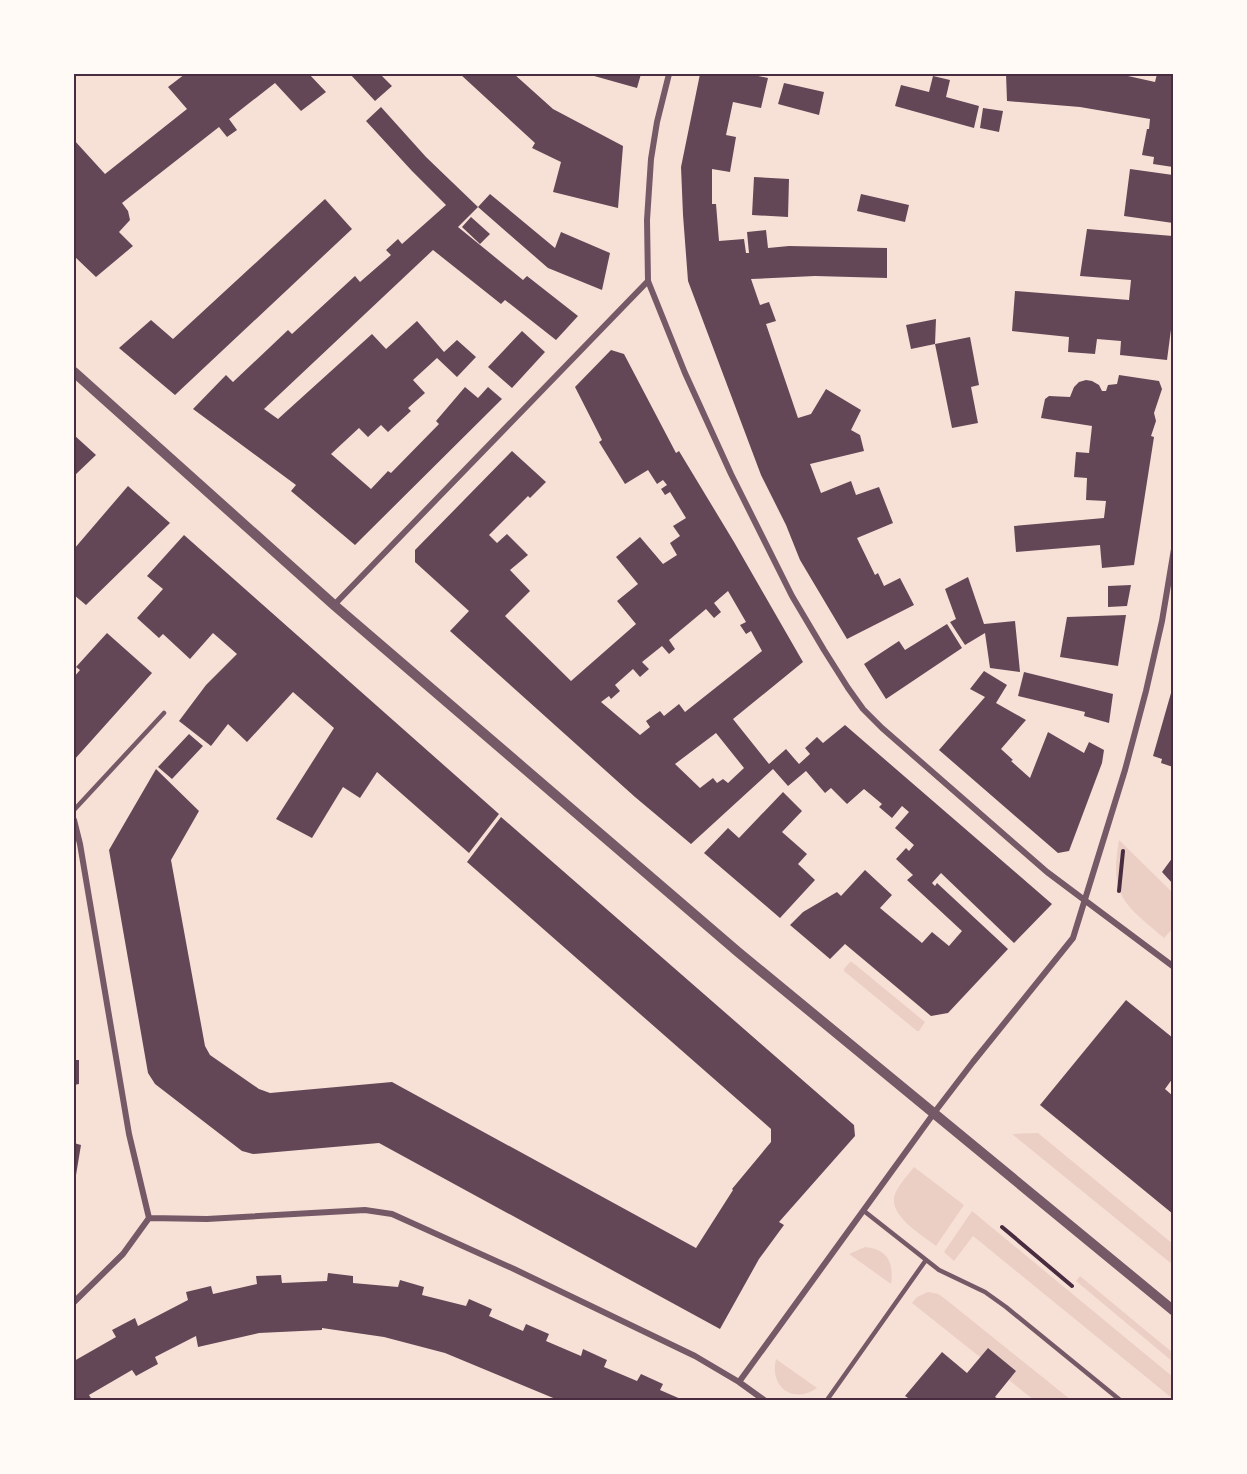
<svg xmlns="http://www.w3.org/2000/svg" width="1247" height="1474" font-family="'Alegreya Sans',sans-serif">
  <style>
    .green { fill: #ebcfc5 }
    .building { fill: #644757; fill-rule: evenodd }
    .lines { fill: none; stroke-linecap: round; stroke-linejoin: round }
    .path { stroke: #4a2c40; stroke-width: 4 }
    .service { stroke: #755966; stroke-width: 4.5 }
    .minor { stroke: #755966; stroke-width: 6 }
    .tertiary { stroke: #755966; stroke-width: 10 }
    .neatline { fill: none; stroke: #4a2c40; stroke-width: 2 }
  </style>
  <rect width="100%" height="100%" fill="#f7e1d7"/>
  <path class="green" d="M 1119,840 L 1173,893 L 1173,928 L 1164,938 C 1124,904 1109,896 1119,840 Z
    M 850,962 L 852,962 L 925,1022 L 919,1031 L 917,1031 L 844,971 L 844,969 Z
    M 1038,1133 L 1173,1244 L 1173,1265 L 1012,1134 Z
    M 914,1167 L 964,1205 L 936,1246 C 922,1235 887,1215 895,1194 C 899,1184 908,1175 914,1167 Z
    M 972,1211 L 1173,1377 L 1173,1399 L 973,1236 L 954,1261 L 944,1252 Z
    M 865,1247 C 888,1249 894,1263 891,1284 L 849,1254 Z
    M 1080,1276 L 1173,1353 L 1173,1362 L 1076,1281 Z
    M 928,1292 L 938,1294 L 944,1298 L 1071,1400 L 1034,1400 L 912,1303 L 917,1297 Z
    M 776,1359 L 817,1388 C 793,1405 769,1387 776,1359 Z"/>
  <path class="building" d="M 185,74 L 309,74 L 326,92 L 301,111 L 275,83 L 229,119 L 237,130 L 227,137 L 219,127 L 122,203 L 128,211 L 130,220 L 119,232 L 133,246 L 96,277 L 74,256 L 74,140 L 105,174 L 187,109 L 168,87 Z
    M 350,74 L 380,74 L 392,86 L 375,101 Z
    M 460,74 L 514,74 L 553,109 L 623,146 L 618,208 L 553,192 L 561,162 L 532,148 L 535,143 Z
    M 587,74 L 641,74 L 637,88 Z
    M 700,74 L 749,74 L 768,78 L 761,108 L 733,102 L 726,135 L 736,137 L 730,172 L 712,169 L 712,204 L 716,204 L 719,241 L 744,239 L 746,253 L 749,253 L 747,232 L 766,230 L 768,248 L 789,246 L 887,248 L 887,278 L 815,276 L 751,279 L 760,305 L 769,302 L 776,321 L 766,324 L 798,418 L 811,414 L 826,389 L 861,410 L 851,430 L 860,435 L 864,451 L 810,464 L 821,493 L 851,481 L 856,495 L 879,487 L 893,523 L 857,538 L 875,575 L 878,573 L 884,586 L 900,578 L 914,605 L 847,639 L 800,560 L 786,525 L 761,475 L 688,281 L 683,215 L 681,167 Z
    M 1006,74 L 1119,74 L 1155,82 L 1157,74 L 1173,74 L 1173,167 L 1153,164 L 1154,157 L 1142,155 L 1147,129 L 1149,129 L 1150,119 L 1080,107 L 1007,101 Z
    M 933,76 L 950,80 L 946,97 L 979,106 L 974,128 L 895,106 L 901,85 L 929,92 Z
    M 784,83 L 824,92 L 819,115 L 778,104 Z
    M 381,107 L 426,157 L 478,207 L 458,227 L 523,280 L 527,276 L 578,316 L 556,340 L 505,300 L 501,304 L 433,250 L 264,409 L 278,419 L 372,334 L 386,349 L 417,321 L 444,352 L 457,340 L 476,357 L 457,377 L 437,358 L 413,380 L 425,393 L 408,408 L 411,411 L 388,432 L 381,425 L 368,437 L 359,428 L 331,454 L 371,489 L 388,471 L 391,473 L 439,424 L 436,421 L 465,387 L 478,398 L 488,387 L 502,399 L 355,545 L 291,491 L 296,485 L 193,409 L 226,375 L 233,382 L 288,330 L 292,334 L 355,276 L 360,282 L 391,255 L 386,250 L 398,239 L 402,244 L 446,205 L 412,171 L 366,121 Z
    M 983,108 L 1003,111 L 999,132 L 980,128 Z
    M 1130,169 L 1173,175 L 1173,223 L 1124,216 Z
    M 754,177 L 789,179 L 788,217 L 752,215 Z
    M 490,194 L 555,248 L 561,232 L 610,253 L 602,290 L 548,268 L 478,207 Z
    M 861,194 L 909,205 L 905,222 L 857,211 Z
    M 325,199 L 352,229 L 175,395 L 119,348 L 151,320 L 173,339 Z
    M 471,217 L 490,234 L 480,244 L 462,227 Z
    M 1087,229 L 1173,236 L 1173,314 L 1167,360 L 1120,355 L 1121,341 L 1097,339 L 1095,354 L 1068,352 L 1069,337 L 1012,331 L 1015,291 L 1129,300 L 1131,280 L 1080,276 Z
    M 936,319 L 935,344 L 911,349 L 906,325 Z
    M 522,331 L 545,352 L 512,388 L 488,367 Z
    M 970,337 L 979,385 L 971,387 L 978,423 L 952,428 L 935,344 Z
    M 611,350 L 624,354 L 676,453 L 679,451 L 734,542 L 803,662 L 733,719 L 769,764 L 786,749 L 799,764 L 810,754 L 805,748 L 817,737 L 823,743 L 845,725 L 1052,904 L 1014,943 L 941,873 L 932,883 L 935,886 L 937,883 L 1008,949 L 948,1013 L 931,1016 L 845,944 L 830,959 L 790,925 L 803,912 L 837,892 L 841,896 L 865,870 L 892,895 L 880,908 L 922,943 L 932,932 L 949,946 L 962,931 L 907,880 L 913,875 L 896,859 L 906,848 L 909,851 L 914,845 L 895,828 L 909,812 L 902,806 L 892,818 L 879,807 L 882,804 L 864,789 L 847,804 L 831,788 L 825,793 L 806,771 L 788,786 L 773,769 L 691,844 L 635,797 L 450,631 L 469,611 L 415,562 L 415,550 L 512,451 L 546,482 L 530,498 L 528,496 L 489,535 L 497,543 L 507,534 L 528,555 L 510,570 L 530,591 L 505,616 L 571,681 L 636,624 L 617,601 L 638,584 L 616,557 L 640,537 L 663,564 L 677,555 L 670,543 L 680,536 L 673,526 L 686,518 L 670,492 L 665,495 L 661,489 L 667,485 L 663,480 L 657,484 L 648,470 L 625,484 L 599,442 L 602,440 L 575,387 ZM 728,591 L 746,622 L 740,625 L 746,634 L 751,631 L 762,651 L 685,712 L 679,704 L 664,716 L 660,711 L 646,721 L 650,727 L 640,735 L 601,702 L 609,696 L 611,699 L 620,691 L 615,685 L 633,669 L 640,677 L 649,669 L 642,662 L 662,646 L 669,654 L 675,649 L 669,640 L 706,609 L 714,618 L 721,612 L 714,603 ZM 716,733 L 744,768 L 728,783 L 723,779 L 717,783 L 713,778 L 700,788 L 675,764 Z
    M 1119,375 L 1159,381 L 1162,389 L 1154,413 L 1156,421 L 1151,436 L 1154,437 L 1134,565 L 1102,568 L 1100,545 L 1016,552 L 1014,526 L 1104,518 L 1106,501 L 1086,500 L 1087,478 L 1074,477 L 1076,452 L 1089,453 L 1092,426 L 1041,418 L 1045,399 L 1049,396 L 1070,397 L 1074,387 L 1079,382 L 1086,380 L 1092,381 L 1099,385 L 1102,391 L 1106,391 L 1108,385 L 1117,384 Z
    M 74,435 L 96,455 L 74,476 Z
    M 128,486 L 170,523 L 86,605 L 74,595 L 74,549 Z
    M 184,535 L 499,814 L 469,853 L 377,772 L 360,798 L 343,787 L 312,838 L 276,819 L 334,728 L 293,692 L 247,742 L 228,724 L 211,746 L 179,721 L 206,685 L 237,654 L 213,633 L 190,659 L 163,634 L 159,638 L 137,618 L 163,589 L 147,576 Z
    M 968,577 L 984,624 L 1015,621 L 1020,672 L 990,668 L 985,633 L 965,645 L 950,622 L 956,619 L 945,589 Z
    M 1131,585 L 1127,606 L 1108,607 L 1108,586 Z
    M 1126,615 L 1118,666 L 1060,657 L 1067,617 Z
    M 947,624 L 962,648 L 886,699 L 864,664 L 899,641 L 905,650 Z
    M 107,633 L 152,673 L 74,760 L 74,677 L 80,670 L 76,667 Z
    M 984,671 L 1007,685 L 996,703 L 1026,720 L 1001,749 L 1013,760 L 1011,761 L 1030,778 L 1048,732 L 1084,753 L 1089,742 L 1104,750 L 1102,763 L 1069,851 L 1058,853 L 939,750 L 985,697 L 970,689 Z
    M 1024,672 L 1113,694 L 1109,723 L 1084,716 L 1085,712 L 1018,696 Z
    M 1173,686 L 1173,767 L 1161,763 L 1162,759 L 1153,756 Z
    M 189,734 L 203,746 L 172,779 L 158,767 Z
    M 156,769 L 199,811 L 171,860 L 205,1046 L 210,1055 L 259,1089 L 270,1093 L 392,1082 L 696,1248 L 733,1190 L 732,1189 L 771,1142 L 771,1129 L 467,862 L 501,817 L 854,1125 L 855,1136 L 779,1222 L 784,1225 L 759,1259 L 720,1329 L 379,1143 L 253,1154 L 242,1151 L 155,1084 L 148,1073 L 109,850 Z
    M 783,792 L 802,811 L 782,832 L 807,854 L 798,864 L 815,880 L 780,918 L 704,853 L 728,828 L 739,838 Z
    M 1173,857 L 1173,884 L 1162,872 Z
    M 1126,1000 L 1173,1038 L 1173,1078 L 1165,1089 L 1173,1096 L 1173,1214 L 1040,1105 Z
    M 74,1060 L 79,1060 L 79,1084 L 74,1085 Z
    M 74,1143 L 81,1145 L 75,1181 L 74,1181 Z
    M 328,1273 L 353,1276 L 353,1283 L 398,1287 L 400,1280 L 424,1287 L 422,1295 L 466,1306 L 469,1299 L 492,1309 L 489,1316 L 523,1331 L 526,1324 L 549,1334 L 546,1341 L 581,1356 L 583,1349 L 607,1360 L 604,1367 L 637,1381 L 641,1374 L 663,1384 L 660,1390 L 683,1400 L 558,1400 L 445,1353 L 384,1337 L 322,1328 L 322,1330 L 259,1333 L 198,1347 L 196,1336 L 155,1357 L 158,1364 L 136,1376 L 132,1370 L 89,1395 L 92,1400 L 74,1400 L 74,1361 L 116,1337 L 112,1330 L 135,1318 L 138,1326 L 188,1300 L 186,1292 L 211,1286 L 213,1294 L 257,1284 L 256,1276 L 281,1275 L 282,1283 L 327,1281 Z
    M 988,1348 L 1016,1371 L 995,1397 L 1000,1400 L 911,1400 L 905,1396 L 942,1352 L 967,1373 Z"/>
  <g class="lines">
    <path class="path" d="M 1119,891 L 1123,851
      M 1002,1227 L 1072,1286"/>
    <path class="service" d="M 74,810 L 164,713
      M 864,1211 L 939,1270 L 985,1292 L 1006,1307 L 1120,1400
      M 827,1400 L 926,1260"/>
    <path class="minor" d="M 669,74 L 657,122 L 651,159 L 647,220 L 648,281 L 685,373 L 731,474 L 792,596 L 824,650 L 848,688 L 863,709 L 882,728 L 1047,872 L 1174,967
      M 334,605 L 648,281
      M 74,820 L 80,844 L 129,1134 L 149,1218
      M 149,1218 L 207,1219 L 365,1210 L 392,1214 L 514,1269 L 695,1356 L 739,1382 L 764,1400
      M 74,1302 L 123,1254 L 149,1218
      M 739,1382 L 934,1113 L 973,1062 L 1073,938 L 1125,770 L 1146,691 L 1162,621 L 1174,549"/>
    <path class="tertiary" d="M 74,372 L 334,605 L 738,952 L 1174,1311"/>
  </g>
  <rect width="1247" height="1474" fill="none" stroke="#fffaf5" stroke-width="150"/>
  <rect x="75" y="75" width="1097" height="1324" class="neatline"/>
</svg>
